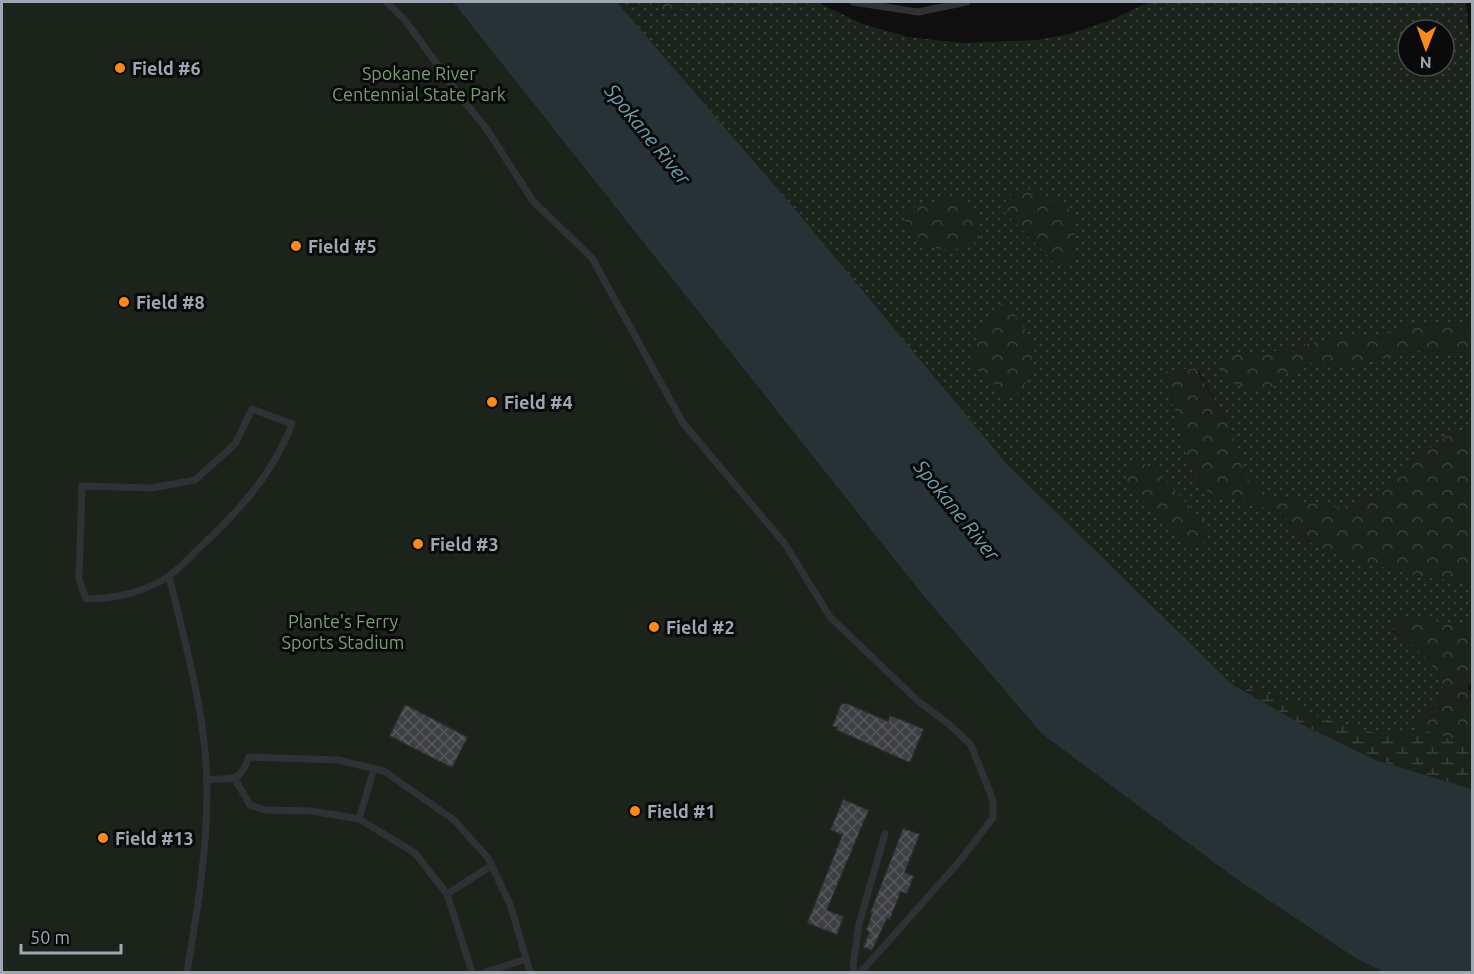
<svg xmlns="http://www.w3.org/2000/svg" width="1474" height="974" font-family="Ubuntu,sans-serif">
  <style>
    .grass { fill: url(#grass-dots); fill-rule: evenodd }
    .forest { fill: url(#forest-crowns) }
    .wetland { fill: url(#wetland-marsh) }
    .park { fill: #1b231b }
    .water { fill: #273236 }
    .building { fill: url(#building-cross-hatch); stroke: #29292c; stroke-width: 1.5 }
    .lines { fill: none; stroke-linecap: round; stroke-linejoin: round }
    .service { stroke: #303135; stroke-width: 7 }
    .poi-dot { fill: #fb891c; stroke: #0a0a0b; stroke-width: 2 }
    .labels { text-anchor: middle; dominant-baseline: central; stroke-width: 6; stroke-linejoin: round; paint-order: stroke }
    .poi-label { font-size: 18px; font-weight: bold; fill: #9fa8b2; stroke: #0a0a0b; text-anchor: start }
    .park-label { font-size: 18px; fill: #799e74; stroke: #0a0a0b }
    .water-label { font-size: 20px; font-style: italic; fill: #739eb0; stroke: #0a0a0b }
  </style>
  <defs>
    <pattern id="grass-dots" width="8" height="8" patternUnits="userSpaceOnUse" patternTransform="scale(1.5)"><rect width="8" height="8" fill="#1b231b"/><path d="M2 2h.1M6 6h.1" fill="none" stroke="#39403a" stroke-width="1.8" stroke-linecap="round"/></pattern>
    <pattern id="forest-crowns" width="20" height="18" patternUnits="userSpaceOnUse" patternTransform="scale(1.5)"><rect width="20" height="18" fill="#1b231b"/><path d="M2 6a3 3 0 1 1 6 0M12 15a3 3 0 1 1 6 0" fill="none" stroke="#39403a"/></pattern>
    <pattern id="wetland-marsh" width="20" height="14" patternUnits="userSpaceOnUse" patternTransform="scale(1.5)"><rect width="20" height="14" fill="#1b231b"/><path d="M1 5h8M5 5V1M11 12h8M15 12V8" fill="none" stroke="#39403a"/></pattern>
    <pattern id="building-cross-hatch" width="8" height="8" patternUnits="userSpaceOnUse" patternTransform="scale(1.5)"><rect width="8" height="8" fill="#3e3f43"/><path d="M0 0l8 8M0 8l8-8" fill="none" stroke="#57585c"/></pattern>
  </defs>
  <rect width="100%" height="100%" fill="#0f0f10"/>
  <path class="grass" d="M 617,2 L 650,2 L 667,15 L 685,7 L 687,2 L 816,2 L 863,24 L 908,37 L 962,43 L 1037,40 L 1073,33 L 1111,20 L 1149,2 L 1466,2 L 1472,58 L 1472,321 L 1407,326 L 1380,337 L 1333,337 L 1284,351 L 1226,354 L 1275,386 L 1282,375 L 1309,363 L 1358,364 L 1417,351 L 1472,353 L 1472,426 L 1445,437 L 1417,458 L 1395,482 L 1359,504 L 1336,508 L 1271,497 L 1245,477 L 1232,431 L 1197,368 L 1164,371 L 1187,457 L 1202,488 L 1221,499 L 1237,499 L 1280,512 L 1306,540 L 1331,553 L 1420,577 L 1472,581 L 1472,627 L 1413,618 L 1392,631 C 1419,647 1435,663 1445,692 C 1438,707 1430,712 1414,716 L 1421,729 L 1403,735 L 1376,734 L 1317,717 L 1289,701 L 1232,684 L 1007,464 L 795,209 ZM 1408,30 L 1444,30 L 1444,66 L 1408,66 Z"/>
  <path class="forest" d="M 650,2 L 687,2 L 685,7 L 667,15 Z
    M 1032,189 L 1069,209 C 1075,228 1079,250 1066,266 L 1056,264 L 1000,208 L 1014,191 Z
    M 948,198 C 976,201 977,216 980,240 C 949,260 910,248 902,210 Z
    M 1005,301 L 1036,345 L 1027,381 L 1015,396 L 1004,394 L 973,366 C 971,340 987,319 1005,301 Z
    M 1472,321 L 1472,353 L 1417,351 L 1358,364 L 1309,363 L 1282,375 L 1275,386 L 1265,392 L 1245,389 L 1224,379 L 1219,361 L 1226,354 L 1284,351 L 1333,337 L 1380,337 L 1407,326 Z
    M 1196,368 L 1232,431 L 1245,477 L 1271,497 L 1336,507 L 1359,504 L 1395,482 L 1417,458 L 1445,437 L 1472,426 L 1472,581 L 1420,577 L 1331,553 L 1306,540 L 1280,512 L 1237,499 L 1221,499 L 1202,488 L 1187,457 L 1164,371 Z
    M 1136,460 L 1154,469 L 1207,524 L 1208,537 L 1201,547 L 1188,545 L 1130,490 L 1125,475 L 1127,467 Z
    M 1413,618 L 1472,627 L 1472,682 L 1468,687 L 1472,697 L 1472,746 L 1421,729 L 1414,716 C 1430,712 1438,708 1445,692 C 1435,663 1418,647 1392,630 L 1392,621 Z"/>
  <path class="wetland" d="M 1232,684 L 1289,701 L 1317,717 L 1376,733 L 1403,735 L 1421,729 L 1472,746 L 1472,789 L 1376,760 L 1303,725 Z"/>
  <path class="park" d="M 2,2 L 453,2 L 921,593 L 1042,734 L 1232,876 L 1355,958 L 1384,972 L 2,972 Z"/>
  <path class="water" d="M 453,2 L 617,2 L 795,209 L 1007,464 L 1232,684 L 1303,725 L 1376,760 L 1472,789 L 1472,972 L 1384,972 L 1355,958 L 1232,876 L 1042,734 L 921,593 Z"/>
  <path class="building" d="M 846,703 L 888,721 L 890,715 L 924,729 L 910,763 L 836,730 L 837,728 L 832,726 L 841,704 Z
    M 405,704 L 468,737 L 452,768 L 389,736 Z
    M 843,799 L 869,810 L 827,910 L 844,916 L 837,935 L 807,923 L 842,835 L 830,830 Z
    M 903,828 L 920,834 L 905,872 L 914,876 L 907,894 L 901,892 L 890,920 L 887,919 L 872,951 L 863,947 L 869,932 L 866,930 L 872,913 L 870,913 Z"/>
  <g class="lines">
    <path class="service" d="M 386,2 L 405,20 L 460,96 L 486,128 L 533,201 L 592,258 L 683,423 L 785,544 L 830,617 L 918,701 L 950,725 L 971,745 L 993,800 L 993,818 L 958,863 L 861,972
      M 853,2 L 918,12 L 967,2
      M 252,409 L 292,424 C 273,475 236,514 196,551 C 188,559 179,569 169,576 C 146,592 114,599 86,599 L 79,579 L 82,486 L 152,488 L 195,480 L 235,444 Z
      M 169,576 C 186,647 207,718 207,791 C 207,853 197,912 187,972
      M 235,779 L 250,805 L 265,810 L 311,811 L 359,819 L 415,853 L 447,894 L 472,972
      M 206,780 C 232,777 239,785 249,757 L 338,760 L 384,771 L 454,820 L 488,858 L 510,904 L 530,972
      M 359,819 L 374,769
      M 447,894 L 491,866
      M 486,972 L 526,959
      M 854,972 L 853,966 L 859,924 L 885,834"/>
  </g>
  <g class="poi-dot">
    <circle cx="120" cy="68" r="6"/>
    <circle cx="296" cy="246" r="6"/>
    <circle cx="124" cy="302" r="6"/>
    <circle cx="492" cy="402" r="6"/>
    <circle cx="418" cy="544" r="6"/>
    <circle cx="654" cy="627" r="6"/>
    <circle cx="635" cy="811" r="6"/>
    <circle cx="103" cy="838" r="6"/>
  </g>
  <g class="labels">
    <g class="poi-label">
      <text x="132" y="68">Field #6</text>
      <text x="308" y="246">Field #5</text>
      <text x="136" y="302">Field #8</text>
      <text x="504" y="402">Field #4</text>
      <text x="430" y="544">Field #3</text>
      <text x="666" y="627">Field #2</text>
      <text x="647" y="811">Field #1</text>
      <text x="115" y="838">Field #13</text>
    </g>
    <g class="park-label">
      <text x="419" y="73">Spokane River<tspan x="419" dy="21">Centennial State Park</tspan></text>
      <text x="343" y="621">Plante's Ferry<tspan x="343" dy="21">Sports Stadium</tspan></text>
    </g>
    <g class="water-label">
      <text transform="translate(648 134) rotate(51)">Spokane River</text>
      <text transform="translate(957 510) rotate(51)">Spokane River</text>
    </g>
  </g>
  <rect width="1474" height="974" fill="none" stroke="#9fa8b2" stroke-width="6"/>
  <g transform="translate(1426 48) rotate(181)"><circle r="28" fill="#0a0a0b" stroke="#46494e" stroke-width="1.5"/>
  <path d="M0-4.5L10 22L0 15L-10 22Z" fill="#fb891c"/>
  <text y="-9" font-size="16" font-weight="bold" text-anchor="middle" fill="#9fa8b2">N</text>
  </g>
  <path d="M21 944v9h100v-9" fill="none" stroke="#9fa8b2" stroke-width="3"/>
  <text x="30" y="944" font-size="18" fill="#9fa8b2" stroke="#0a0a0b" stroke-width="4.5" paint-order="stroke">50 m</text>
</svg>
